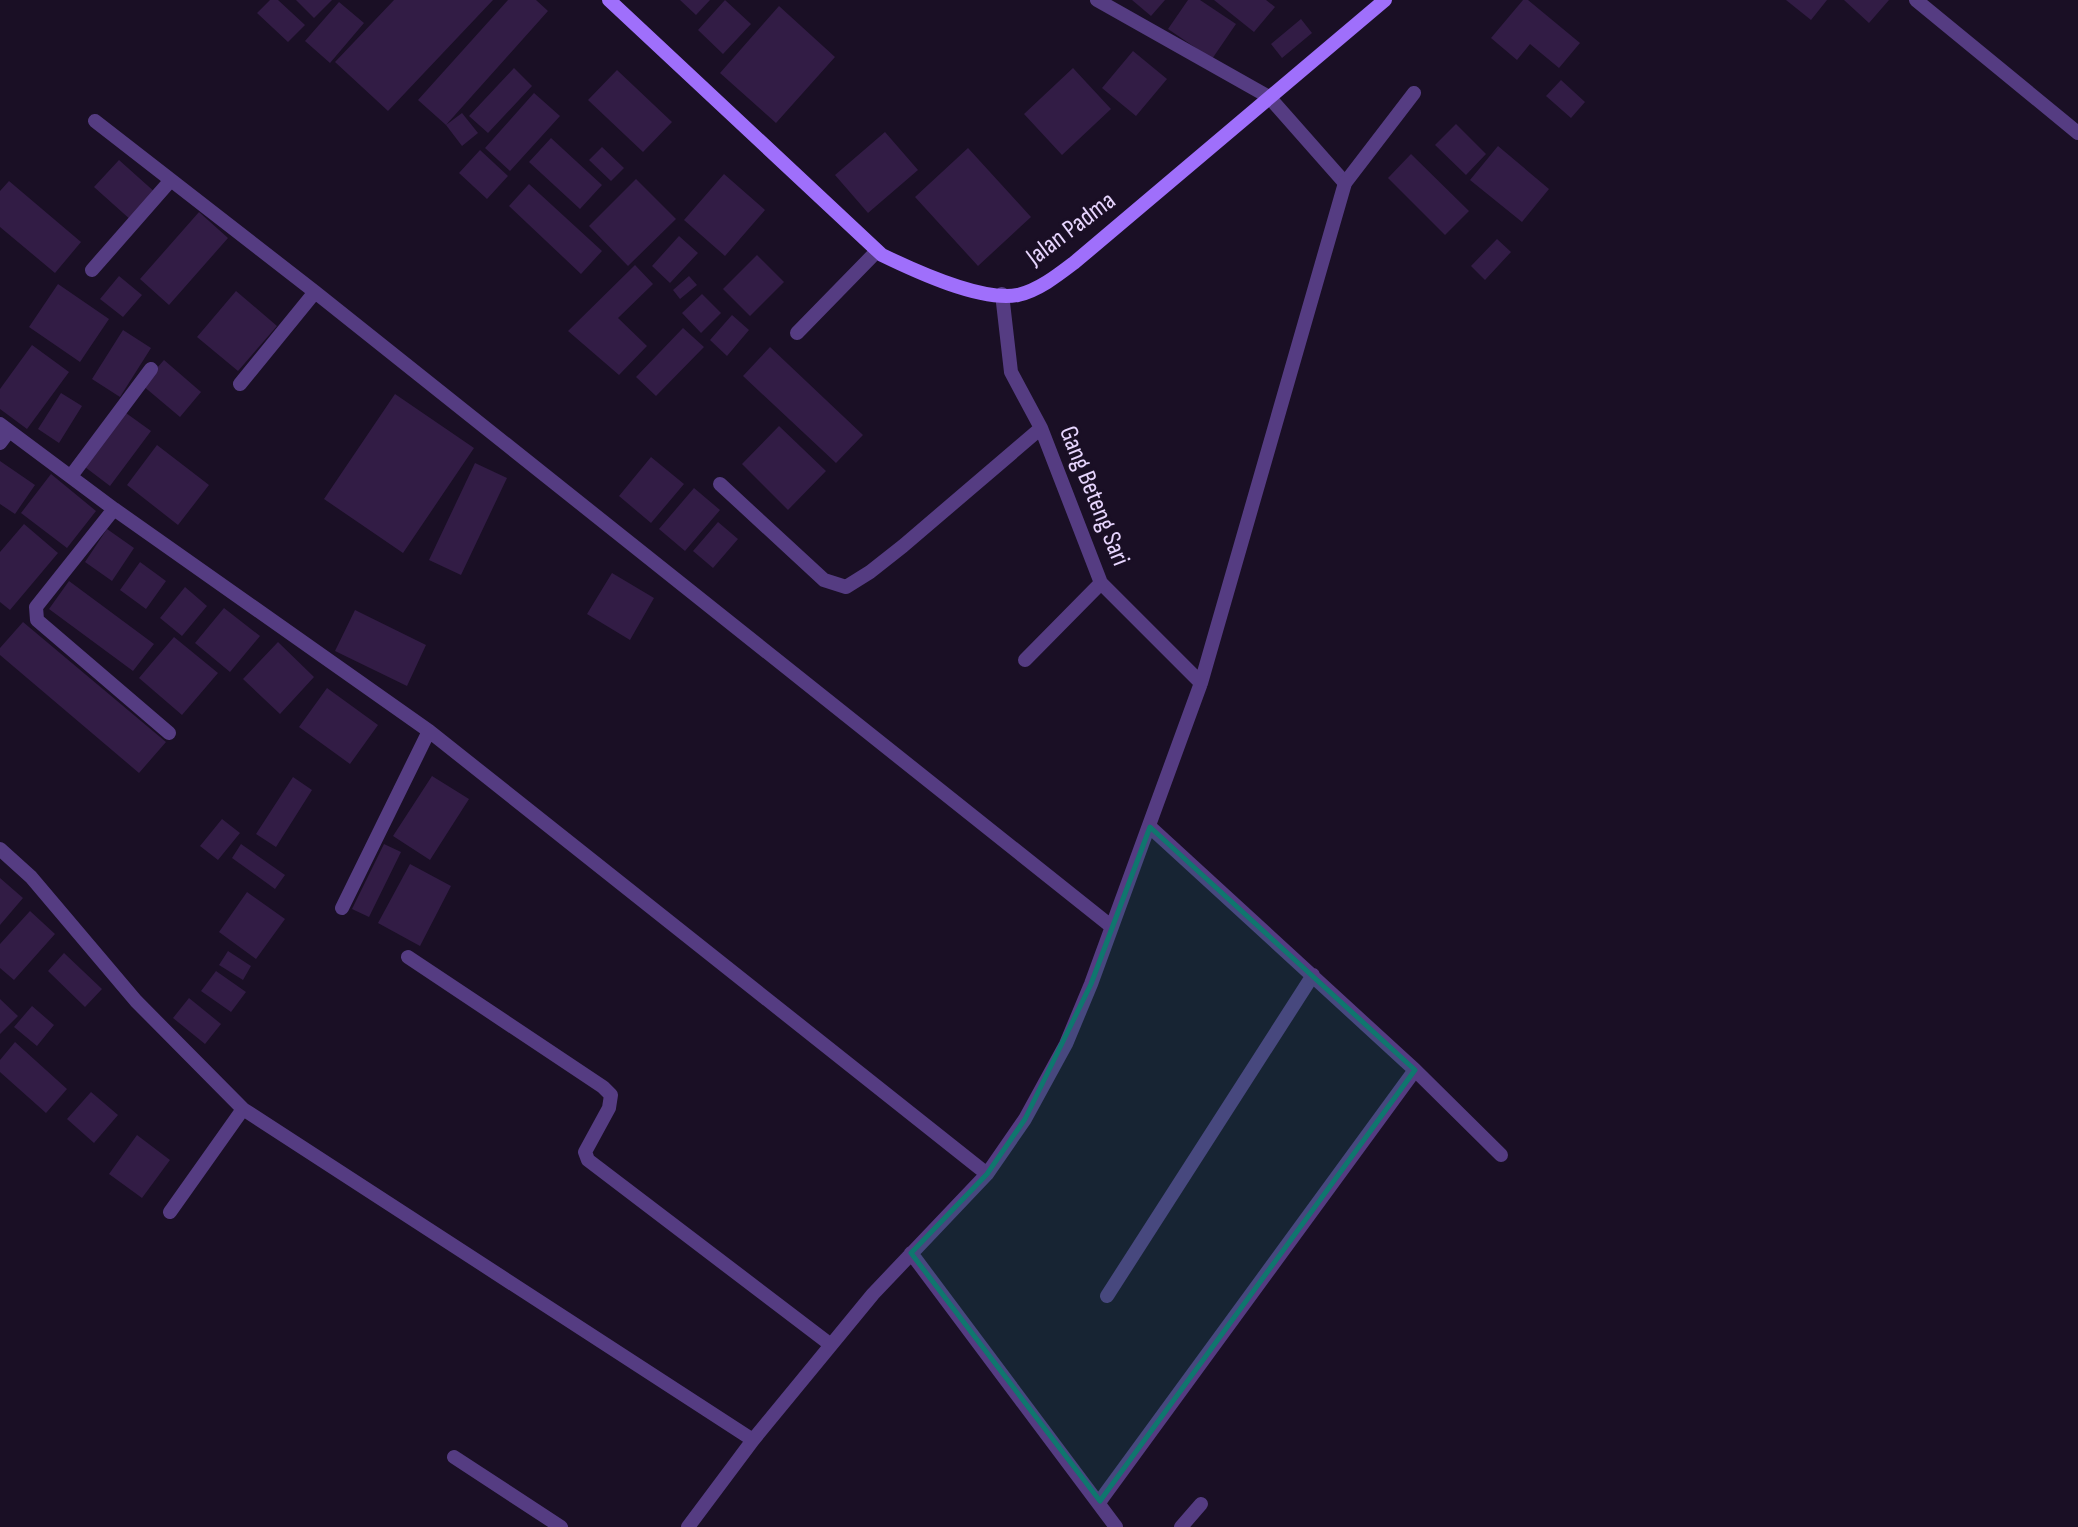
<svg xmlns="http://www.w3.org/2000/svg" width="2078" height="1527" font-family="'Sofia Sans Condensed',sans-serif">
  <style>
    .building { fill: #321c45 }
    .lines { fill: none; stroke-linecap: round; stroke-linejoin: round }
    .lane { stroke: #553c82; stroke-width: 14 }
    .street { stroke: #553c82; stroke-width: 14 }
    .secondary { stroke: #9f6ffb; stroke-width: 14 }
    .marked { fill: #0f766e; fill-opacity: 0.2; stroke: #0f766e; stroke-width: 5; stroke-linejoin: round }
    .labels { text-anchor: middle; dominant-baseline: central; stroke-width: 6; stroke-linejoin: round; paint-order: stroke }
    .street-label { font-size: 26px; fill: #e7d5fe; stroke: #1a0f25 }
  </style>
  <rect width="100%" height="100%" fill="#1a0f25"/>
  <path class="building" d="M 270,0 L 278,0 L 305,25 L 288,42 L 257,13 Z
    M 296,0 L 332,0 L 314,18 Z
    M 394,0 L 493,0 L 388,111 L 335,62 Z
    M 508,0 L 536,0 L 548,11 L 446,125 L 418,100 Z
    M 680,0 L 710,0 L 696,15 Z
    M 725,0 L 751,24 L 723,54 L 698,30 Z
    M 1132,0 L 1165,0 L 1151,16 Z
    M 1188,0 L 1200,0 L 1236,24 L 1212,59 L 1168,29 Z
    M 1214,0 L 1266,0 L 1275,7 L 1254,32 Z
    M 1523,0 L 1528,0 L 1580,43 L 1559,68 L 1530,44 L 1517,60 L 1491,38 Z
    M 1786,0 L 1827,0 L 1811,20 Z
    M 1844,0 L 1889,0 L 1869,23 Z
    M 339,2 L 364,23 L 330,63 L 305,41 Z
    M 779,6 L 835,57 L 776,123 L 720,73 Z
    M 1301,19 L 1312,33 L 1282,58 L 1271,44 Z
    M 1133,51 L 1167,79 L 1136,116 L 1102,88 Z
    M 514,68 L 532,86 L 488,133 L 469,116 Z
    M 1073,68 L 1111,109 L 1062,155 L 1024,114 Z
    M 617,70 L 672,122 L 643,152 L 588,100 Z
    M 1561,80 L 1585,102 L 1571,118 L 1546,96 Z
    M 534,93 L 560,116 L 510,171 L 485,148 Z
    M 462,113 L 478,133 L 462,146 L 446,125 Z
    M 1456,124 L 1486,154 L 1466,175 L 1435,145 Z
    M 885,132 L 918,170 L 868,213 L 835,175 Z
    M 551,138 L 602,185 L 580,209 L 529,162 Z
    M 1498,146 L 1549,189 L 1522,222 L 1470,180 Z
    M 602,147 L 624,168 L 611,181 L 589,160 Z
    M 968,148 L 1031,217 L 978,266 L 915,197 Z
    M 480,150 L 508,176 L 487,199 L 459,173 Z
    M 1411,154 L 1469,211 L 1445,235 L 1388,178 Z
    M 119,160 L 157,194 L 132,221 L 94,187 Z
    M 724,174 L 765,210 L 725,256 L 684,220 Z
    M 636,179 L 676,219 L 628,266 L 589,226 Z
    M 9,181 L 81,242 L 55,273 L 0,227 L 0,191 Z
    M 529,184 L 602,251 L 581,274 L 509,206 Z
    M 199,212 L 228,238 L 169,305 L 140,279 Z
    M 679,236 L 698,253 L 670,283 L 652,266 Z
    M 1497,239 L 1511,252 L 1485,280 L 1471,266 Z
    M 757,255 L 784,282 L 750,316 L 723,289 Z
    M 635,265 L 653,284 L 618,318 L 647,346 L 619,375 L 568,331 Z
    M 119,276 L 142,295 L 123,317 L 100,299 Z
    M 689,276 L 697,285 L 680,299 L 673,290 Z
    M 58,284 L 109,319 L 80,362 L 29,327 Z
    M 236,291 L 277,326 L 238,371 L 197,337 Z
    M 702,294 L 721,313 L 701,333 L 682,313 Z
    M 732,315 L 749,330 L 727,356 L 710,340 Z
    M 683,328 L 704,347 L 656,396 L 636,377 Z
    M 123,330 L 151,348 L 120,397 L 92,379 Z
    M 32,345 L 69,372 L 27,429 L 0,409 L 0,389 Z
    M 770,347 L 863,435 L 836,463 L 743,376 Z
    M 164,360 L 201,392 L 180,417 L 142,385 Z
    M 61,393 L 82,406 L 59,443 L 38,429 Z
    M 395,394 L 474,448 L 403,553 L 324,499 Z
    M 126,413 L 151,431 L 110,486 L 85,467 Z
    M 779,426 L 826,471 L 788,510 L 742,464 Z
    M 157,445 L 209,485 L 178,525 L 127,485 Z
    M 651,457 L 684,484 L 651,523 L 619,496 Z
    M 0,461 L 35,485 L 15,514 L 0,504 Z
    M 475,463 L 507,478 L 461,575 L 429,560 Z
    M 51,474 L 96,511 L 67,548 L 21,513 Z
    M 694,488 L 720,510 L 685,551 L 659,529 Z
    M 718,522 L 738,539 L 713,568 L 693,551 Z
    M 24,524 L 58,553 L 10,610 L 0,602 L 0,552 Z
    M 107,529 L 134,548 L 112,581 L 85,562 Z
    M 140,562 L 166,581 L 146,609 L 120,590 Z
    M 612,573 L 654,598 L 630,640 L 587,614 Z
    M 69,581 L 154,644 L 133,671 L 49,609 Z
    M 185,587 L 207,606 L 182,636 L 160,618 Z
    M 224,608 L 260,636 L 230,672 L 195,643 Z
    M 355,610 L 426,645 L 407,686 L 335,651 Z
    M 23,622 L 166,742 L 139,773 L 0,655 L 0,648 Z
    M 174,637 L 218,673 L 182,715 L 139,678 Z
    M 278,642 L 314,677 L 280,714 L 243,679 Z
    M 327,688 L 378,725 L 350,764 L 299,727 Z
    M 432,776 L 469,799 L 430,860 L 393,836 Z
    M 293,777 L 312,790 L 276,847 L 256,834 Z
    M 222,819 L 240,833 L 218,860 L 200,846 Z
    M 241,844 L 285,875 L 275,889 L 232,858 Z
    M 384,844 L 401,852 L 369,917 L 352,909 Z
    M 410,864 L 451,886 L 420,946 L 378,923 Z
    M 0,878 L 23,898 L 0,925 Z
    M 247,892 L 285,919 L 256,959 L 219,932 Z
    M 30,911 L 55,934 L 14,980 L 0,968 L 0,944 Z
    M 228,951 L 251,966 L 243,980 L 219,965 Z
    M 64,953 L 102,989 L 85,1007 L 48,971 Z
    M 216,971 L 246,992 L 231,1012 L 201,991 Z
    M 189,998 L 221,1024 L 205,1044 L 173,1018 Z
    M 0,999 L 18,1016 L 0,1034 Z
    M 32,1006 L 54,1025 L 37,1046 L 14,1027 Z
    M 15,1042 L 67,1089 L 46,1113 L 0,1072 L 0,1060 Z
    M 91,1092 L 118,1115 L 94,1143 L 67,1119 Z
    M 137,1135 L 170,1160 L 142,1198 L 109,1174 Z"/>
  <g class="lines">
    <path class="lane" d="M 1269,97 L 1345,183
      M 797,333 L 877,251"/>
    <path class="street" d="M 1097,0 L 1269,97
      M 1916,0 L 2078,133
      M 95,121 L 315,292 L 1112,927
      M 92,270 L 171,180
      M 1002,294 L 1011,372 L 1041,428 L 1101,583 L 1201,683
      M 240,384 L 315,292
      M 0,424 L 114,509 L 429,731 L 987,1174
      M 0,443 L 9,431
      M 71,476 L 151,369
      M 720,484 L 824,580 L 846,587 L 870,572 L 903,546 L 1041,428
      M 114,509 L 36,607 L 37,620 L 169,733
      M 1025,660 L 1101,583
      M 1150,827 L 1415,1070 L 1501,1155
      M 0,849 L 31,877 L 136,1001 L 243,1109 L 753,1440
      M 342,908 L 429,731
      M 408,957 L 603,1087 L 611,1095 L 609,1108 L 585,1152 L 588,1160 L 831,1345
      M 170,1212 L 243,1109
      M 911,1253 L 1116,1527
      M 1107,1296 L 1313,975
      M 454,1457 L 561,1527
      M 1100,1501 L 1415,1070
      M 688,1527 L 753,1440 L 873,1294 L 987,1174 L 1025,1119 L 1066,1044 L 1091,984 L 1201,683 L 1345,183 L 1414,93
      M 1181,1527 L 1201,1504"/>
    <path class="secondary" d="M 609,0 L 882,255 C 915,271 981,302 1018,295 C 1039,290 1058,275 1075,262 L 1385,0"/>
  </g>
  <path class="marked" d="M 1150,827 L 1415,1070 L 1100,1501 L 911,1253 L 987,1174 L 1025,1119 L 1091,984 Z"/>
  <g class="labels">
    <g class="street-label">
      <text transform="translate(1071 229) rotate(-37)">Jalan Padma</text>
      <text transform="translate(1094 496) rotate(68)">Gang Beteng Sari</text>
    </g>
  </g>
</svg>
